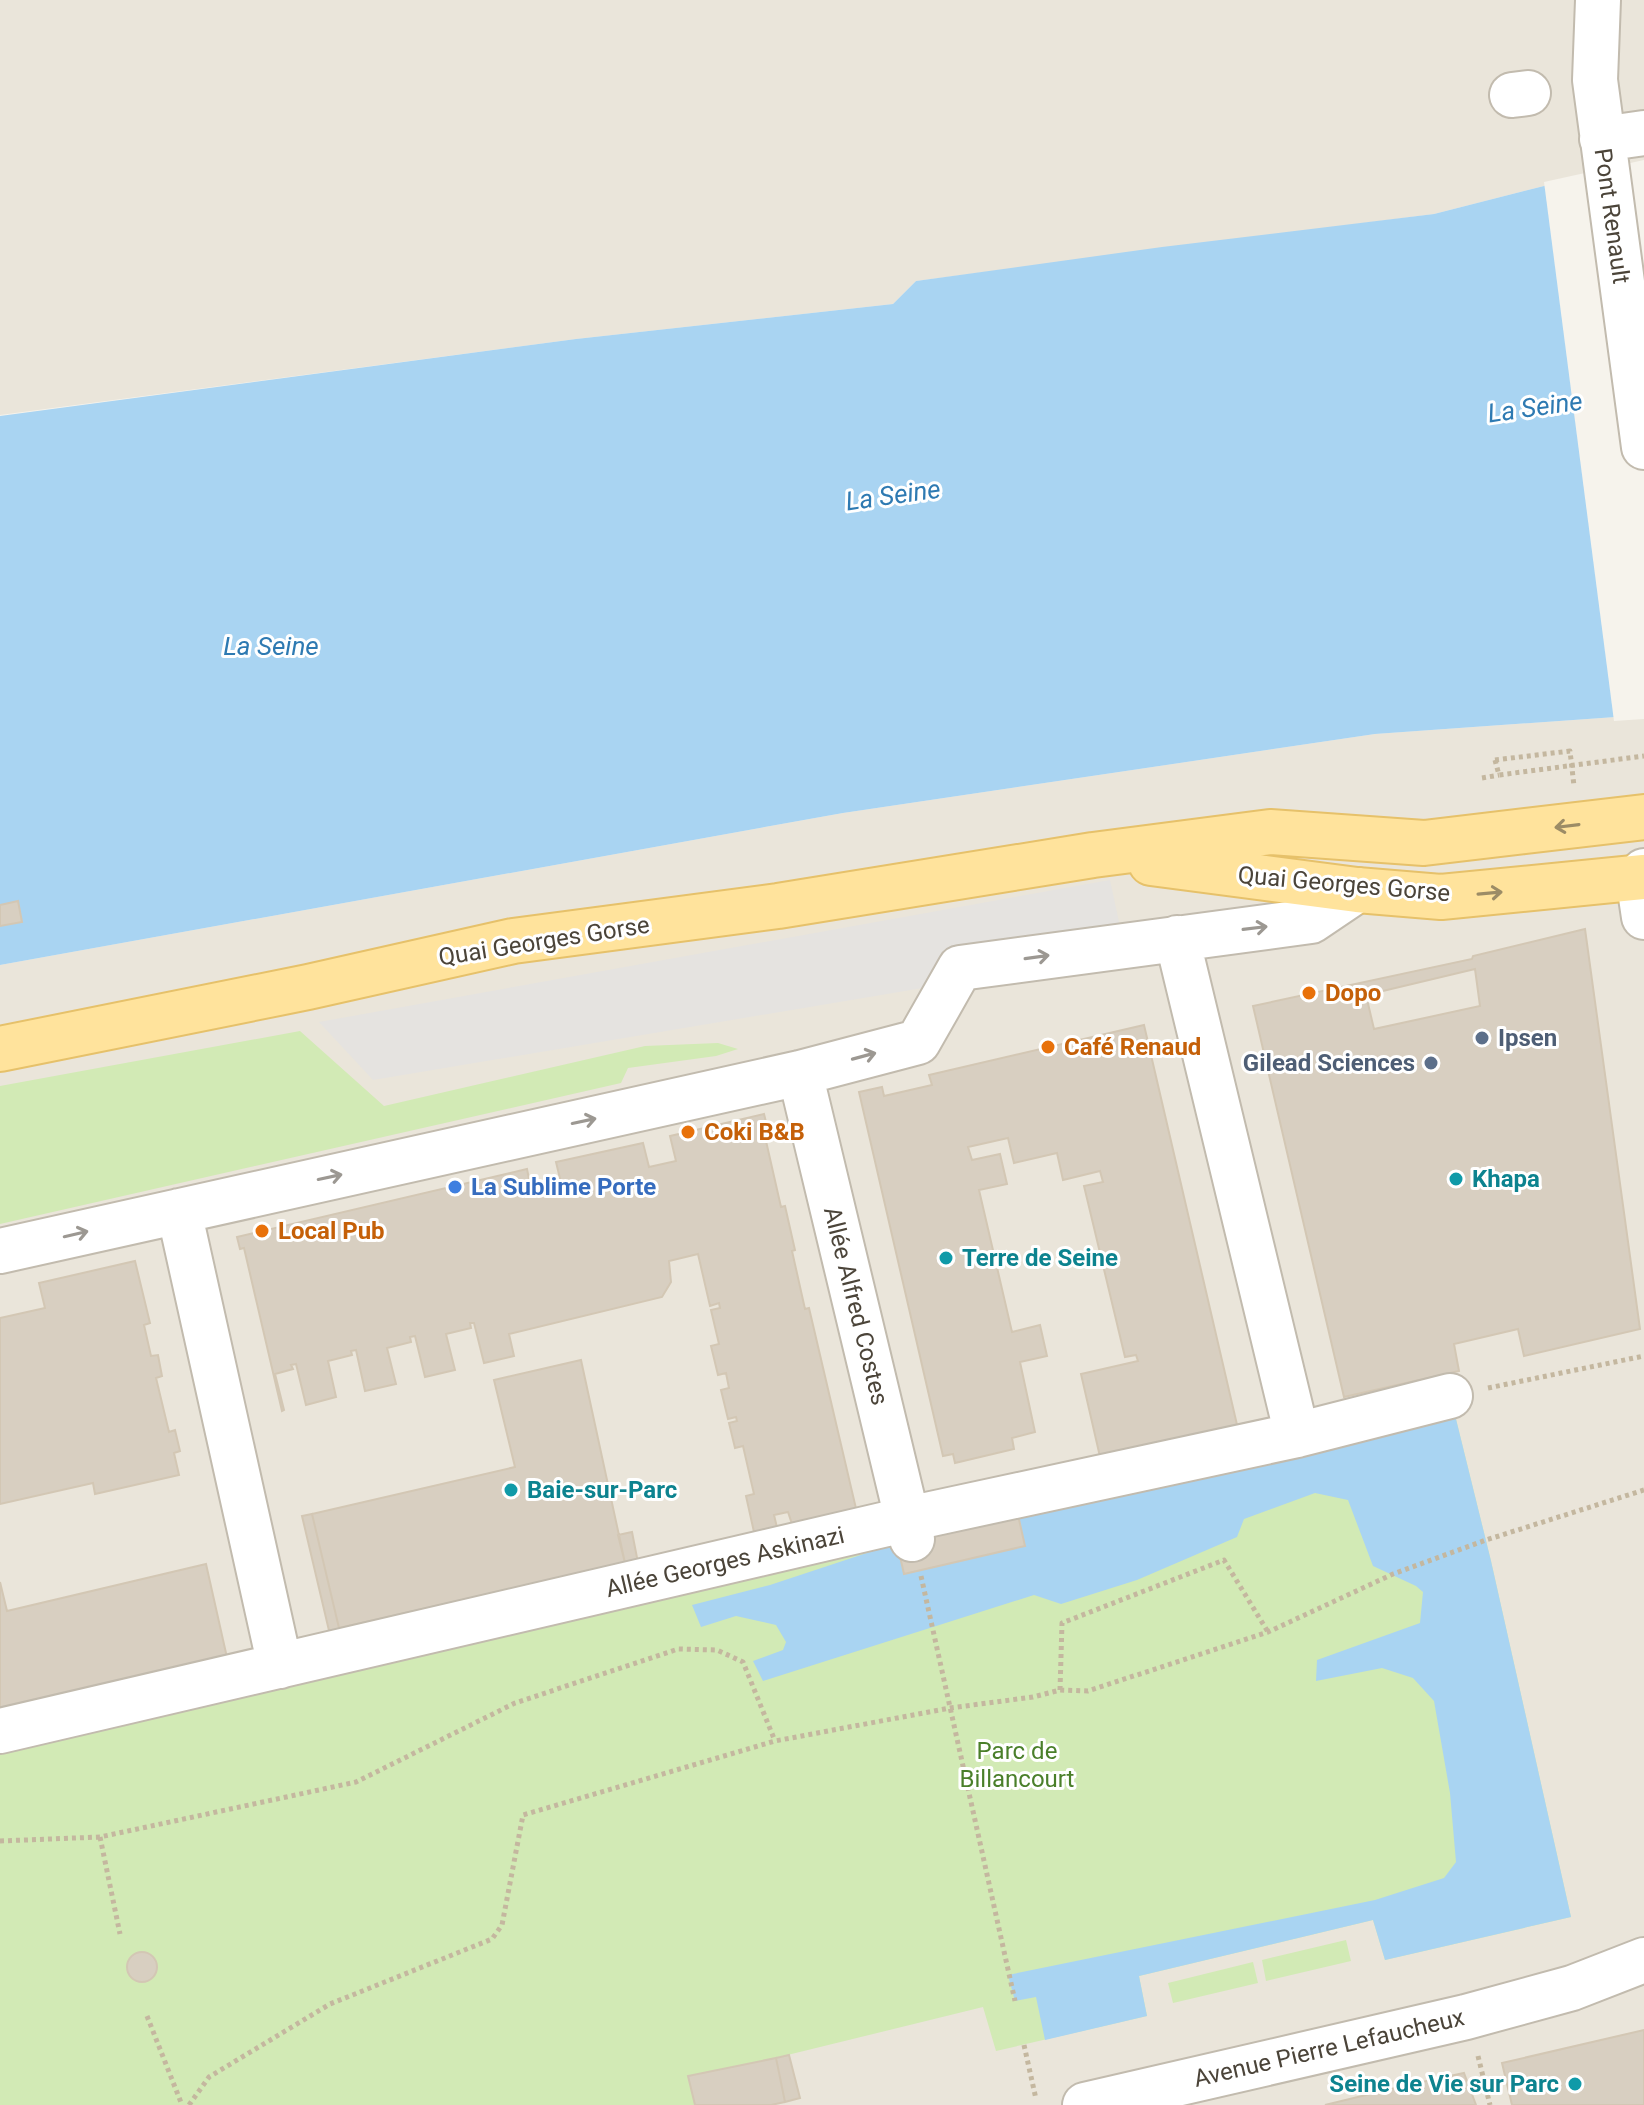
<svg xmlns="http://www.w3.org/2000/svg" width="1644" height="2105" font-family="Roboto,sans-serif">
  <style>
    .residential { fill: #eae5da }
    .green { fill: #d2eab5 }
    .parking { fill: #e5e3e0 }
    .water { fill: #a9d4f2 }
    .pier { fill: #f6f3ec }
    .building { fill: #d8cfc1; stroke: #d3c7b4; stroke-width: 2; fill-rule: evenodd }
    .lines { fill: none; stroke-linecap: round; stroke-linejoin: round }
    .minor-casing { stroke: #c2bbae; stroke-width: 48 }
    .major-casing { stroke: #e6c16a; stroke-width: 48 }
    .path { stroke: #c4b79f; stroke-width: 5; stroke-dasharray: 4 4; stroke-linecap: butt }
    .minor { stroke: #fff; stroke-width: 44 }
    .major { stroke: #ffe39c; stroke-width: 44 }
    .path-bridge { stroke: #c4b79f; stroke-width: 5; stroke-dasharray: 4 4; stroke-linecap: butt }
    .oneway { stroke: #9c8c66 }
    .oneway2 { stroke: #9c9892 }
    .food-dot { fill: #e8710a; stroke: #fff; stroke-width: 3 }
    .service-dot { fill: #5c6f8a; stroke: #fff; stroke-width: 3 }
    .culture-dot { fill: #0f9aa8; stroke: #fff; stroke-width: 3 }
    .shop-dot { fill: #3f7fe0; stroke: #fff; stroke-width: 3 }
    .labels { text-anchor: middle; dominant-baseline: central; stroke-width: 6; stroke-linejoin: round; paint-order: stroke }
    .street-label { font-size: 24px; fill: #4b4439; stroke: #fff }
    .food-label { font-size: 24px; font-weight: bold; fill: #c56008; stroke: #fff; text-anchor: start }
    .service-label { font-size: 24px; font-weight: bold; fill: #4e5e75; stroke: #fff; text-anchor: start }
    .culture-label { font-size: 24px; font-weight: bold; fill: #0d838f; stroke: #fff; text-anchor: start }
    .shop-label { font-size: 24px; font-weight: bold; fill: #366cbe; stroke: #fff; text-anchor: start }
    .park-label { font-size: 24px; fill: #4a7f2a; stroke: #fff }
    .water-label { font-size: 26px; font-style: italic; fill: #2e7ab2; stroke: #fff }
  </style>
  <rect width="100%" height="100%" fill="#f6f3ec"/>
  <path class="residential" d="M 0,0 L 1644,0 L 1644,164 L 1552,184 L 1434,214 L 916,281 L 893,304 L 576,339 L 0,415 Z
    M 1644,715 L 1644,2105 L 0,2105 L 0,965 L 843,813 L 1375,734 Z"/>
  <path class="green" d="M 300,1031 L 384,1106 L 645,1046 L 718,1043 L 738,1049 L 716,1056 L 628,1068 L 621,1083 L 0,1224 L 0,1086 Z
    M 1455,1415 L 1491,1561 L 1571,1917 L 1385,1960 L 1373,1920 L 1139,1976 L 1147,2016 L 996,2051 L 983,2007 L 690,2079 L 695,2105 L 0,2105 L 0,1751 Z
    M 1346,1940 L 1351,1961 L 1266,1981 L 1262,1960 Z
    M 1253,1962 L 1258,1983 L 1173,2003 L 1168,1983 Z"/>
  <path class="parking" d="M 1110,880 L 1126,954 L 373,1080 L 319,1022 Z"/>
  <path class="water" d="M 1552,184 L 1644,715 L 1375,734 L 843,813 L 0,965 L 0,416 L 576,339 L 893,304 L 916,281 L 1162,247 L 1434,214 Z
    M 1455,1415 L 1491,1561 L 1571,1917 L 1385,1960 L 1373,1920 L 1139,1976 L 1147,2016 L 1045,2040 L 1036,1997 L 1015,2001 L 1008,1975 L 1375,1900 L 1444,1878 L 1456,1862 L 1450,1793 L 1434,1701 L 1413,1678 L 1382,1668 L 1316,1681 L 1317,1660 L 1420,1623 L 1423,1592 L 1416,1586 L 1373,1566 L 1348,1500 L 1315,1493 L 1244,1519 L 1237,1537 L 1137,1580 L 1061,1604 L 1034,1595 L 763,1681 L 753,1661 L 783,1650 L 786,1642 L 776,1625 L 736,1616 L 701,1627 L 692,1605 L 770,1585 L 897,1543 Z"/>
  <path class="pier" d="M 1644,160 L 1644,719 L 1614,721 L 1544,182 Z"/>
  <path class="building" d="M 18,901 L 22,922 L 0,926 L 0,905 Z
    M 1585,929 L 1640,1329 L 1524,1356 L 1518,1329 L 1454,1344 L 1459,1371 L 1344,1397 L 1253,1006 L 1472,959 L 1473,956 ZM 1475,969 L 1480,1006 L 1374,1029 L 1366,995 Z
    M 1144,1025 L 1238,1429 L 1101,1461 L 1081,1374 L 1138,1361 L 1136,1355 L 1125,1357 L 1084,1186 L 1103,1182 L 1100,1171 L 1063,1180 L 1057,1153 L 1014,1163 L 1008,1138 L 968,1147 L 972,1160 L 1000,1154 L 1007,1184 L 979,1190 L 1012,1332 L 1040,1325 L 1047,1356 L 1020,1362 L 1035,1432 L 1012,1438 L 1014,1449 L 955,1463 L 953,1454 L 943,1456 L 859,1092 L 882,1087 L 884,1096 L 932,1085 L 929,1075 Z
    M 764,1114 L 770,1138 L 766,1141 L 781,1207 L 785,1206 L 795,1250 L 792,1251 L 805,1309 L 809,1308 L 858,1517 L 835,1514 L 792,1524 L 788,1512 L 774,1515 L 779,1536 L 756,1541 L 746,1496 L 754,1494 L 743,1446 L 735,1448 L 729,1423 L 737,1421 L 736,1417 L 728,1419 L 721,1390 L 729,1388 L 726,1373 L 718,1375 L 711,1346 L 719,1344 L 711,1310 L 720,1308 L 719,1303 L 710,1306 L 698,1254 L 669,1261 L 671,1282 L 662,1297 L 509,1334 L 514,1356 L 484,1363 L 474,1323 L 470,1323 L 471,1328 L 446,1334 L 455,1370 L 425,1377 L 415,1336 L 410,1337 L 411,1342 L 387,1348 L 396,1384 L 365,1391 L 356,1350 L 351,1351 L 352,1355 L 328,1361 L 336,1397 L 306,1405 L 296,1364 L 291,1365 L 293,1369 L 275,1374 L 284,1410 L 282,1411 L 244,1248 L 240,1249 L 237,1237 L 527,1169 L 532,1194 L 562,1187 L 556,1162 L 643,1143 L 649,1167 L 676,1161 L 670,1136 Z
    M 135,1261 L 150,1323 L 144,1325 L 151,1356 L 158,1355 L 162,1376 L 156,1378 L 169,1432 L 175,1430 L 180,1451 L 174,1453 L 179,1475 L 95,1494 L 93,1483 L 0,1504 L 0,1318 L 45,1308 L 39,1283 Z
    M 581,1360 L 625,1563 L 339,1628 L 312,1514 L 515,1467 L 494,1380 Z
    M 312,1514 L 339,1628 L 625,1563 L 618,1535 L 632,1532 L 639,1568 L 331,1639 L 302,1516 Z
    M 1018,1515 L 1025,1546 L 904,1574 L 897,1543 Z
    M 206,1564 L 228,1662 L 0,1716 L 0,1582 L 7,1611 Z
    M127 1967a15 15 0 1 1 30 0a15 15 0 1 1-30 0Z
    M 1644,2030 L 1644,2105 L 1512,2105 L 1502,2063 Z
    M 789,2055 L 800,2098 L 785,2102 L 776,2058 Z
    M 776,2058 L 785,2102 L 771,2105 L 695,2105 L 688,2076 Z
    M 1464,2073 L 1476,2105 L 1325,2105 L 1399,2087 Z"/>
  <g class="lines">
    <g class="minor-casing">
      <path id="minor" d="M 1598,0 L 1595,80 L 1644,447
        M 1512,95 L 1528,93
        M 1602,139 L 1644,133
        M 1644,871 L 1638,877 L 1644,917
        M 1177,938 L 1297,1435
        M 800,1073 L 912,1539
        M 179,1211 L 280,1666
        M 0,1251 L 800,1073 L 918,1042 L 960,968 L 1311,921 L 1357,890
        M 0,1731 L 908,1519 L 1297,1435 L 1450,1396
        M 1085,2105 L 1466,2017 L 1572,1988 L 1644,1960"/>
    </g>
    <g class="major-casing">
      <path id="major" d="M 1151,863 L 1357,890 L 1441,897 L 1644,877
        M 0,1049 L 308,987 L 513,941 L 778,906 L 1093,855 L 1270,832 L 1424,843 L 1644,817"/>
    </g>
    <path class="path" d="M 1495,760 L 1570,751 L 1574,786
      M 1482,778 L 1499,775
      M 1488,1388 L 1644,1356
      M 921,1576 L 1015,2001
      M 1060,1690 L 1062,1623 L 1224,1560 L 1268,1632
      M 100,1837 L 120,1934
      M 0,1841 L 100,1837 L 356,1782 L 515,1703 L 678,1649 L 717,1650 L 743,1662 L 775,1741
      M 147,2016 L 182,2105
      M 1024,2045 L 1036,2099
      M 1478,2056 L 1490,2105
      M 189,2105 L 209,2077 L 330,2004 L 492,1939 L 502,1925 L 523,1815 L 775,1741 L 950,1708 L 1033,1697 L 1060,1690 L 1088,1691 L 1268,1632 L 1393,1574 L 1486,1540 L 1644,1490"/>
    <use href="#minor" class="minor"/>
    <use href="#major" class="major"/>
    <path class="path-bridge" d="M 1495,760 L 1499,775 L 1644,756"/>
  </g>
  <defs><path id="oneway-shaft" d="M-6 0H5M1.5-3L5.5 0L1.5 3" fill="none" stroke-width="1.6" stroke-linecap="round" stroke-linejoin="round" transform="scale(2)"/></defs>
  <g class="oneway">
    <use href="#oneway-shaft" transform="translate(1567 826) rotate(173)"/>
    <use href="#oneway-shaft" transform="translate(1490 893) rotate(-5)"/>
  </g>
  <g class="oneway2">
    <use href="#oneway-shaft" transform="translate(1255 928) rotate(-7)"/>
    <use href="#oneway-shaft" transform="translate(1037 957) rotate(-8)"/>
    <use href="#oneway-shaft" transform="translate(864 1056) rotate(-15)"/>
    <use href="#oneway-shaft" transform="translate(584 1121) rotate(-12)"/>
    <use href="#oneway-shaft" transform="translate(330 1177) rotate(-12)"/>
    <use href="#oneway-shaft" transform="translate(76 1234) rotate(-13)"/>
  </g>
  <g class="food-dot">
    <circle cx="1309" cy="993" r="8"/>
    <circle cx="1048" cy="1047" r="8"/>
    <circle cx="688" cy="1132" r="8"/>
    <circle cx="262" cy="1231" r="8"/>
  </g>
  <g class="service-dot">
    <circle cx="1482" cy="1038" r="8"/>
    <circle cx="1431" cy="1063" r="8"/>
  </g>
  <g class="culture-dot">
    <circle cx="1456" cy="1179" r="8"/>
    <circle cx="946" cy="1258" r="8"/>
    <circle cx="511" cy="1490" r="8"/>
    <circle cx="1575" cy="2084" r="8"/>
  </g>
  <circle class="shop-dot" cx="455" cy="1187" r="8"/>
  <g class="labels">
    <g class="street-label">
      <text transform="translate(1612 216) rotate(82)">Pont Renault</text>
      <text transform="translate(1344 884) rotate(5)">Quai Georges Gorse</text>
      <text transform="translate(544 941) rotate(-9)">Quai Georges Gorse</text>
      <text transform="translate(856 1306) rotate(76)">Allée Alfred Costes</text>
      <text transform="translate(725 1562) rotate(-13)">Allée Georges Askinazi</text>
      <text transform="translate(1329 2048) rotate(-13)">Avenue Pierre Lefaucheux</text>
    </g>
    <g class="food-label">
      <text x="1325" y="993">Dopo</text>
      <text x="1064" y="1047">Café Renaud</text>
      <text x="704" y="1132">Coki B&amp;B</text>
      <text x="278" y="1231">Local Pub</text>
    </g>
    <g class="service-label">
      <text x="1498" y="1038">Ipsen</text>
      <text x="1415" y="1063" text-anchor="end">Gilead Sciences</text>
    </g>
    <g class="culture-label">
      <text x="1472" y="1179">Khapa</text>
      <text x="962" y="1258">Terre de Seine</text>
      <text x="527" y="1490">Baie-sur-Parc</text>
      <text x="1559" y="2084" text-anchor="end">Seine de Vie sur Parc</text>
    </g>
    <g class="shop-label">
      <text x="471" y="1187">La Sublime Porte</text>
    </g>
    <g class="park-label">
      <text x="1017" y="1751">Parc de<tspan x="1017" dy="28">Billancourt</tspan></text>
    </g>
    <g class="water-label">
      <text transform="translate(1535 407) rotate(-8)">La Seine</text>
      <text transform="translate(893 495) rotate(-8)">La Seine</text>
      <text x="271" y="646">La Seine</text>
    </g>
  </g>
</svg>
